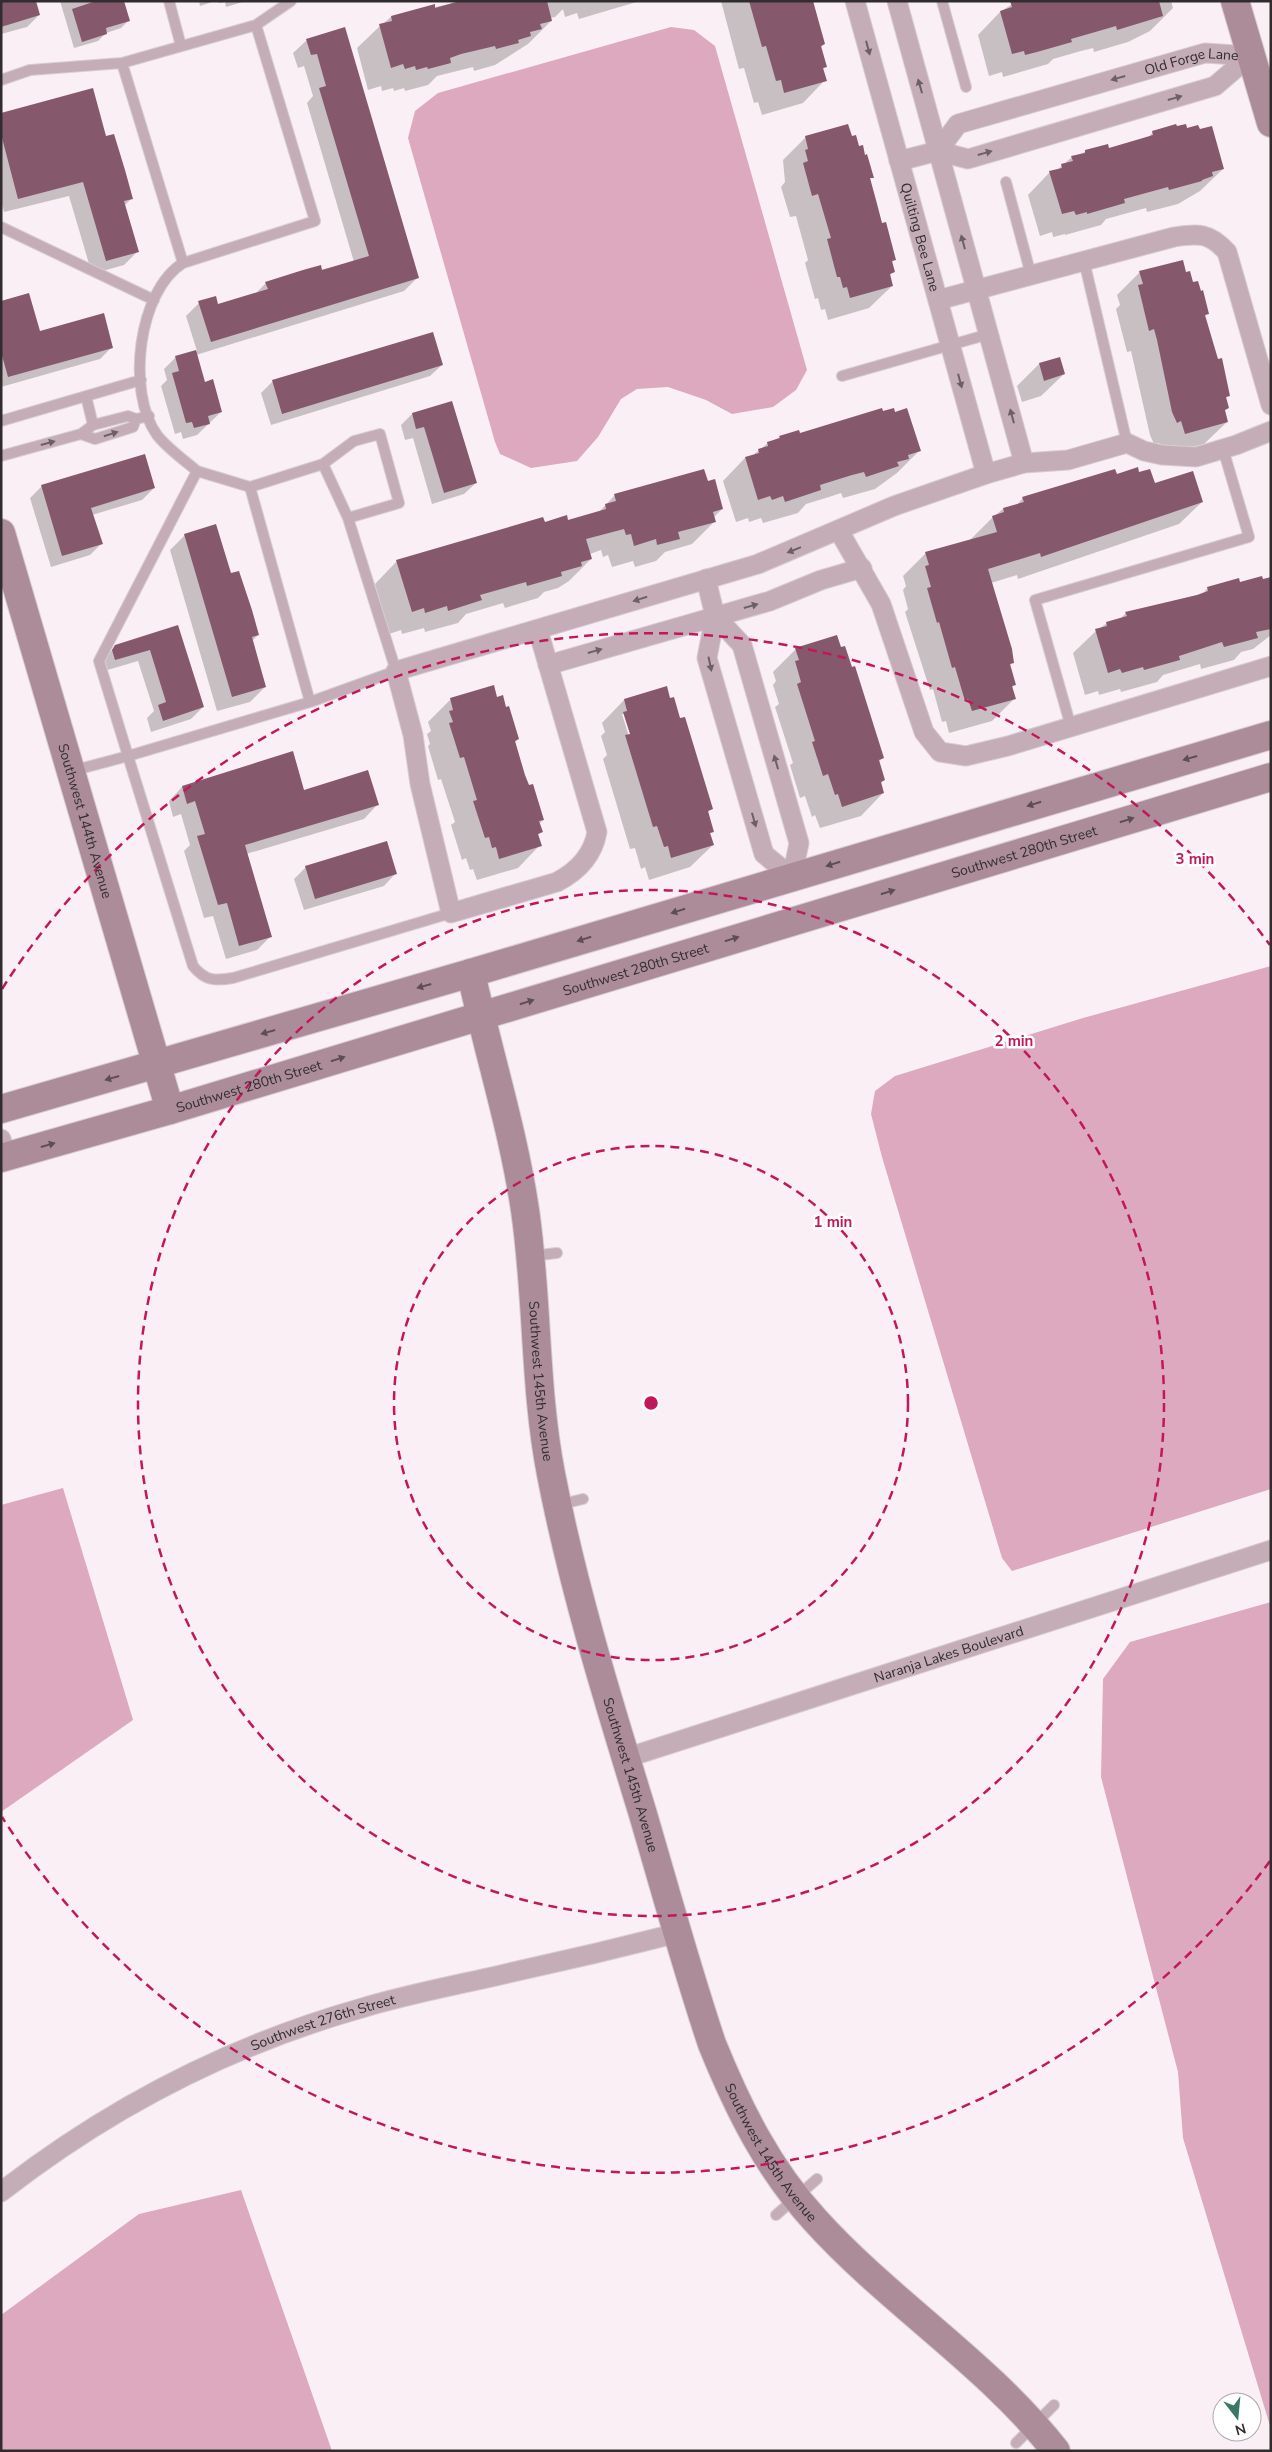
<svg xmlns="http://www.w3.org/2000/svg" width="1272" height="2452" font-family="'Nunito Sans',sans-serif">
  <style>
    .water { fill: #dca9bf }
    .shadow { fill: #0003; fill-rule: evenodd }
    .building { fill: #86586c }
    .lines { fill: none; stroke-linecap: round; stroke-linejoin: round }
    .lane-casing { stroke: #d6ccd1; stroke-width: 12 }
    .street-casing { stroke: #d6ccd1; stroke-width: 21 }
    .secondary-casing { stroke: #d6ccd1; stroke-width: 30 }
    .lane { stroke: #c5adb7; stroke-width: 10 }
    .street { stroke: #c5adb7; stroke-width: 19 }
    .secondary { stroke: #ad8c9a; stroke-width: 28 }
    .oneway { fill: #6c6065 }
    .oneway2 { fill: #5c4e54 }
    .ring { fill: none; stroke: #c2185b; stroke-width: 2.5; stroke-dasharray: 9 6 }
    .labels { text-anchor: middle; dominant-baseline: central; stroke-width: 5; stroke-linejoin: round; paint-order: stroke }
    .street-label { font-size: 14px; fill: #312d2f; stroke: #fff }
    .centre { fill: #c2185b; stroke: #fff; stroke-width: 2.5 }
    .ring-label { font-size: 15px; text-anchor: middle; font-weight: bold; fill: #c2185b; stroke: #fff; stroke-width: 5; stroke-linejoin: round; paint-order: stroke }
  </style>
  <rect width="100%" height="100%" fill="#faeff4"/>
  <path class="water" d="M 671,27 L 694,30 L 715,46 L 807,370 L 796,390 L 773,407 L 732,414 L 706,400 L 668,387 L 637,389 L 621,399 L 598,437 L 577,461 L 531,468 L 500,454 L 495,442 L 408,138 L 415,111 L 438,93 Z
    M 1271,966 L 1271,1489 L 1012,1571 L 1002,1558 L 882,1157 L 871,1114 L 875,1091 L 895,1076 L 1083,1018 Z
    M 63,1488 L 133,1720 L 1,1812 L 1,1505 Z
    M 1271,1602 L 1271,2429 L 1183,2138 L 1178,2072 L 1101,1777 L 1103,1679 L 1130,1642 Z
    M 241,2190 L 332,2451 L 1,2451 L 1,2315 L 139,2214 Z"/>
  <path class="shadow" d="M 1,1 L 39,15 L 27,27 L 1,34 Z
    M 60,1 L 122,1 L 128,21 L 121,28 L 106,33 L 98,41 L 74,48 Z
    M 199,1 L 215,1 L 200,6 Z
    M 218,1 L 246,1 L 226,7 L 225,2 L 219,3 Z
    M 462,1 L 640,1 L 579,19 L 577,13 L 565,17 L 563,9 L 555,17 L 550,18 L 551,21 L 528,44 L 495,65 L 474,71 L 473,67 L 437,76 L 428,85 L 405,91 L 404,88 L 394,91 L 393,88 L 382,91 L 381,86 L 368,90 L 357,48 L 380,26 L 391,17 Z
    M 721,1 L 813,1 L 824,44 L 820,48 L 826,66 L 822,70 L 825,80 L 803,103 L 762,115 L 758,102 L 754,103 L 744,68 L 739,69 Z
    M 1017,1 L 1171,1 L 1173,8 L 1150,31 L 1128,42 L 1094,52 L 1093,48 L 1081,51 L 1053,59 L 1048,64 L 1003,77 L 1002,72 L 989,76 L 978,35 L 1000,12 Z
    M 344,29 L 417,278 L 404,291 L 196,355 L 204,383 L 221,412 L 197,435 L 183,439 L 181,432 L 175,434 L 161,386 L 167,380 L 164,369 L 175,358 L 197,351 L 186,316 L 199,303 L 217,305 L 256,293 L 266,283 L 354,262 L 307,103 L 313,96 L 304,66 L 298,68 L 293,53 L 307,40 Z
    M 1,115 L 105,138 L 131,199 L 124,206 L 138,251 L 124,265 L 92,274 L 69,196 L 4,212 L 1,200 Z
    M 1153,132 L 1223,169 L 1200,191 L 1178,204 L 1147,212 L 1146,208 L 1106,219 L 1101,225 L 1065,235 L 1065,234 L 1053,237 L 1052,232 L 1040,236 L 1028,195 L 1050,172 L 1056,171 L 1072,157 L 1085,152 L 1108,149 L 1148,138 Z
    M 806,137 L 851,138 L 858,147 L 872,177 L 869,180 L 882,225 L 895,259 L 891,263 L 893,272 L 889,276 L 892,286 L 869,308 L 828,320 L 825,309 L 821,310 L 818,298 L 815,299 L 805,263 L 808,260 L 796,216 L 790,217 L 781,187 L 785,182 L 783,160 Z
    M 1140,272 L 1185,273 L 1208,313 L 1204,317 L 1229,395 L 1225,399 L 1227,408 L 1224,411 L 1227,422 L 1204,444 L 1162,455 L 1159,443 L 1154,444 L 1150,435 L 1131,351 L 1127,352 L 1116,309 L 1120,305 L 1117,295 Z
    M 1,303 L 39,333 L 112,347 L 100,359 L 1,387 Z
    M 1059,358 L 1064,374 L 1041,396 L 1022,402 L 1017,386 L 1039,364 Z
    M 442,365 L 430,376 L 271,425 L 261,393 L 273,381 Z
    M 452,402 L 476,483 L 464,494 L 432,504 L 413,438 L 405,440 L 401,425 L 412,414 Z
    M 799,435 L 919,451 L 897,473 L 875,489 L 843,498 L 841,493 L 829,497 L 806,504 L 798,513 L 763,523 L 761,518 L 749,522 L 748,518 L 736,522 L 723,481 L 745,458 L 752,456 L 768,443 L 780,437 Z
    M 1138,473 L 1154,485 L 1202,502 L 1179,524 L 1018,579 L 1017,575 L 991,583 L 1013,662 L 1010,665 L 1015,684 L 1012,688 L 1015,698 L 992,721 L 949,733 L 946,721 L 942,722 L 933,689 L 930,690 L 905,612 L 908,609 L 903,590 L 906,586 L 903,576 L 926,553 L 970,540 L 993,517 L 1003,509 L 1016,506 L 1023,498 L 1116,476 Z
    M 707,482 L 722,509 L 713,518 L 714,522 L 692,544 L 665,552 L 656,561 L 635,567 L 633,561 L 612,567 L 608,555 L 603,557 L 601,550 L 590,554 L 591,559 L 569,581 L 558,588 L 544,592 L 538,598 L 505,608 L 503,603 L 466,614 L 458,623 L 425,632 L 424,628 L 402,634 L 401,630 L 389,634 L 375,584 L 397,561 L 544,524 L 567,521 L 598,513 L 615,495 Z
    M 42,486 L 154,488 L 142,500 L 92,515 L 101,544 L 90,555 L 51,567 L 30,498 Z
    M 185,535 L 230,574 L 258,635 L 252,641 L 265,687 L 250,702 L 217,711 L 170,550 Z
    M 1271,579 L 1271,635 L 1253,649 L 1241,652 L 1234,660 L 1201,669 L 1200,664 L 1163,675 L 1157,682 L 1121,692 L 1120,689 L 1099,695 L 1098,691 L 1085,695 L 1073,653 L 1096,631 L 1107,623 L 1119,620 L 1126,613 L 1202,594 L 1207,589 L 1238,580 L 1240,583 Z
    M 177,626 L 203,707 L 191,719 L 151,732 L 147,718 L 154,711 L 138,661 L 104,671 L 104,658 L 116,646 Z
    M 796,649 L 883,758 L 878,762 L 884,780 L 880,784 L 883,793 L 861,816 L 820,828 L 815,815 L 812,817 L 805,796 L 800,798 L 790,765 L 793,763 L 775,707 L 779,704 L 773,685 L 776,681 L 773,672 Z
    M 666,688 L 711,809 L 707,813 L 713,831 L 709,834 L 713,845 L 690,867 L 649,880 L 645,867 L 641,869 L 635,848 L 630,849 L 603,759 L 607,755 L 601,736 L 605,732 L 602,723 L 624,700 ZM 622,714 L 625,714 L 633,740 L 630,740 Z
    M 496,698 L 518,739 L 515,742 L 524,775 L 543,820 L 539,824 L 541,832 L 537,836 L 540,845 L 518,868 L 477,880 L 473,869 L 470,870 L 466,858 L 462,860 L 451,825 L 455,822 L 441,779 L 438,780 L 428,746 L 430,744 L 427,734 L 431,731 L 428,722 L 451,699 Z
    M 293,753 L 304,791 L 377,805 L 364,819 L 246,854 L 270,937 L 257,950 L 226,959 L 213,916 L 204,918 L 184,851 L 190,845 L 181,814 L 173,817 L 169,801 L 182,787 Z
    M 306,867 L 395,874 L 384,886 L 304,910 L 294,879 Z"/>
  <path class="building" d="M 1,1 L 36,1 L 40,15 L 1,27 Z
    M 96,1 L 124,1 L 130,21 L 106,28 L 107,34 L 82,42 L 72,9 Z
    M 460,1 L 547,1 L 552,21 L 540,24 L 542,29 L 530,32 L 531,36 L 518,40 L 519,43 L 496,49 L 495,46 L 461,54 L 450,58 L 451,63 L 428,69 L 427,67 L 416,70 L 415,66 L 405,69 L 403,64 L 391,68 L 379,24 L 392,21 L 391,16 L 435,4 L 435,8 Z
    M 749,1 L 813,1 L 825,44 L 821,46 L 827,67 L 823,68 L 827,81 L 784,93 L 781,80 L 776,81 L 766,46 L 762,47 Z
    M 1010,1 L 1159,1 L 1163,16 L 1117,30 L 1116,26 L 1071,39 L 1072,42 L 1037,52 L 1025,55 L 1024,51 L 1012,54 L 1000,11 L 1012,7 Z
    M 345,27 L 419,278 L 211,342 L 198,301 L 216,296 L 218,304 L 268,289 L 265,282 L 303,270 L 321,265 L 322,270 L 369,256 L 319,88 L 326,86 L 317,54 L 311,55 L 306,39 Z
    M 93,88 L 106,136 L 114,134 L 125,170 L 133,199 L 124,201 L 139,252 L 106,261 L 83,182 L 18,199 L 1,134 L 1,113 Z
    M 848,124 L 852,136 L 856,135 L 859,146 L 863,145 L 865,155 L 867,154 L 874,178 L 870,178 L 876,200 L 882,223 L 886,222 L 896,260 L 892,261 L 895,272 L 890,274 L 893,286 L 850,298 L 847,287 L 843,288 L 840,277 L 837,277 L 827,239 L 831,238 L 818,194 L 812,196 L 803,163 L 808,161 L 805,150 L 808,149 L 805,136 Z
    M 1176,124 L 1177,126 L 1186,124 L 1187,128 L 1198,125 L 1200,129 L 1212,126 L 1224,169 L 1212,172 L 1213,176 L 1202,180 L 1202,181 L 1169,190 L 1168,187 L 1124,199 L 1125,203 L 1087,214 L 1087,212 L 1076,215 L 1074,211 L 1062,214 L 1049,171 L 1062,168 L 1061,164 L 1073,161 L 1071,156 L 1085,153 L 1085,150 L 1108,144 L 1109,148 L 1143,138 L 1153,135 L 1152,131 Z
    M 1183,260 L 1186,272 L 1190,271 L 1193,282 L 1198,281 L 1201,291 L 1203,290 L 1209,314 L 1205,315 L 1218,359 L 1222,358 L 1230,396 L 1226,397 L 1229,408 L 1225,410 L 1228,422 L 1185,434 L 1181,421 L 1177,423 L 1172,412 L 1157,340 L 1154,329 L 1149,331 L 1138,285 L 1143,284 L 1139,271 Z
    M 29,293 L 40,331 L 104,313 L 113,348 L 8,377 L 1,352 L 1,301 Z
    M 433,332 L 443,365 L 282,414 L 272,380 Z
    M 196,350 L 205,382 L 213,379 L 222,412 L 208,416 L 210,424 L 194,428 L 192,422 L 186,423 L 172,373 L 179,371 L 175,356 Z
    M 1060,357 L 1065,374 L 1044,381 L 1039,363 Z
    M 452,401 L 477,483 L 444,493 L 424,427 L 416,429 L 412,413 Z
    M 882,408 L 883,411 L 894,408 L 895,412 L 907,408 L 921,451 L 908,455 L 909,459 L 897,462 L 899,466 L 866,477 L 864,472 L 852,475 L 820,485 L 821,490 L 785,502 L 783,496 L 772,500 L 770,496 L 758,500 L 745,457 L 759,453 L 758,449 L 768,446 L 767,442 L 780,438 L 779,436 L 799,430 L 800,433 Z
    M 145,454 L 155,488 L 91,508 L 103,544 L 62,556 L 41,485 Z
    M 1138,467 L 1139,472 L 1150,469 L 1155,483 L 1193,471 L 1203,502 L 1041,557 L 1040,553 L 988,569 L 1012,649 L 1014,663 L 1010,664 L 1016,685 L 1012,686 L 1016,699 L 972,711 L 968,699 L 965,701 L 955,667 L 952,668 L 939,622 L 937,623 L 927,588 L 931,587 L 925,566 L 929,565 L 925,552 L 997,532 L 992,516 L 1004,512 L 1003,508 L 1024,502 L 1022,497 L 1115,469 L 1117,474 Z
    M 704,469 L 708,481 L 715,479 L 723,509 L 713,512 L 716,522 L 678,532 L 680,539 L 657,545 L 656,539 L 634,546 L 631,534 L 626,535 L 624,529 L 586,539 L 592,559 L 581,562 L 582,566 L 561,572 L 562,576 L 527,586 L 526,582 L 480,595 L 482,600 L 448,611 L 447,606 L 425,613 L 424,608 L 412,612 L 396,560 L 543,517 L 545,522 L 567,515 L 568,520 L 606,509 L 605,504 L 616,501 L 614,494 Z
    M 216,524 L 231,573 L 239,571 L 252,610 L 259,635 L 252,637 L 266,687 L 232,697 L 184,534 Z
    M 1262,576 L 1263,579 L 1271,577 L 1271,629 L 1256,632 L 1258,638 L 1224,647 L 1222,642 L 1179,656 L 1180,660 L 1144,670 L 1143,667 L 1122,673 L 1120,669 L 1108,673 L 1095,629 L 1107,626 L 1106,622 L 1127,616 L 1125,612 L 1197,595 L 1208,591 L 1207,587 L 1239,578 L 1240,582 Z
    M 178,625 L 204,707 L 163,721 L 158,705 L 166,702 L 150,650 L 115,660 L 112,650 L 115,645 Z
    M 837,635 L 841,647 L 845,646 L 852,667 L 855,666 L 884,758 L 879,760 L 885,780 L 881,782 L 884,793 L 842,807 L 838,794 L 835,795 L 828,774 L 823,776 L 812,742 L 815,741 L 797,684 L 801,682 L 795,661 L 799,660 L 795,648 Z
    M 494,685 L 497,697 L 503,695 L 506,707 L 509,706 L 519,739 L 515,741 L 525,775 L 529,785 L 533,784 L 544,820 L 539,821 L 543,832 L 538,834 L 542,846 L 499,859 L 496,847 L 492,848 L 489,837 L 485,838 L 473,801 L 477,800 L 464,757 L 460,758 L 449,723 L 453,722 L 449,711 L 453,710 L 450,698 Z
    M 667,686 L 670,698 L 674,697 L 680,718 L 685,717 L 713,809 L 708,811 L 714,832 L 710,833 L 714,845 L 671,858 L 668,846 L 664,847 L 657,826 L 653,827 L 625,735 L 630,734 L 623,712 L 627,711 L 624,699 Z
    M 293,751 L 304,790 L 368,770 L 379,805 L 245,845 L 272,937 L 239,946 L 227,903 L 218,905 L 197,836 L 205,834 L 195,801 L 187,804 L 182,786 Z
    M 387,841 L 397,874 L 315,899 L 305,866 Z"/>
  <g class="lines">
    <g class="lane-casing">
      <path id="lane" d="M 169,1 L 181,46
        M 942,1 L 966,87
        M 122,63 L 183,263
        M 1,80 L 30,70 L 122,63 L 256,25
        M 1006,182 L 1031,275
        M 1,227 L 154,300
        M 1084,261 L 1127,443
        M 842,376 L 989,334
        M 86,396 L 93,425
        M 1,421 L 141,380
        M 81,434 L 95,439 L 133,427 L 136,419
        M 1,456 L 81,434 L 93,425 L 128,416 L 136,419 L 149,416
        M 323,464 L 354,441 L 380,434 L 399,503 L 348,518
        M 197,471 C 184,460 167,448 157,435 C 126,392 138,291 183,263 L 315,221 L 256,25 L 291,1
        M 250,487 L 323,464 L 348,518 L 396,671 L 310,702 L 128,756 L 193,966 C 205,981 215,981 233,978 L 451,913
        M 1071,727 L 1035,600 L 1249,537 L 1223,449
        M 72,771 L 128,756 L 99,661 L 197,471 L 250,487 L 310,702
        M 531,1256 L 557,1253
        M 558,1505 L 583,1499
        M 776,2215 L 817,2179
        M 1016,2443 L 1054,2405"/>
    </g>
    <g class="street-casing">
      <g id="street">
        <path id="s1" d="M 855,1 L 986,474"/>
        <path d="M 897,1 L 1024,463"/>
        <path id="s2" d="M 938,151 L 958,124 L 1205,53 L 1250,56"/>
        <path d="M 899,161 L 938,151 L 968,159 L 1215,86 L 1250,56"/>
        <path d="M 938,300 L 1174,237 C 1199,233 1210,233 1227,252 L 1271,405"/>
        <path d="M 839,531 L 881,604 L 924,732 L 940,752 L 966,756 L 1008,746 L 1271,666"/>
        <path d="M 706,579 L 715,616 L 707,658 L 764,854 L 792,877 L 799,843 L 742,645 L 715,616"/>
        <path d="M 538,630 L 597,832 C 593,855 578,871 557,882 L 451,913 L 420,784 L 413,735 L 396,671 L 758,564 L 894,506 L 986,474 L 1024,463 L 1068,460 L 1127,443 L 1144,451 L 1162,455 L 1196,457 L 1236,445 L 1271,431"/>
        <path d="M 548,665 L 770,601 L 821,580 L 862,568"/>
        <path d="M 1,1139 L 7,1156"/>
        <path id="s3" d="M 626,1758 L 1271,1550"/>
        <path id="s4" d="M 1,2192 C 109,2108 231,2045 362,2008 C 412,1993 463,1984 513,1972 C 568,1960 623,1947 678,1933"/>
      </g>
    </g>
    <g class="secondary-casing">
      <g id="secondary">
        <path d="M 1235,1 L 1271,123"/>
        <path id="s5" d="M 1,533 L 170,1110"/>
        <path id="s6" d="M 471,973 C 488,1052 513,1129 525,1210 C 538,1298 534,1387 551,1474 C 573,1588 608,1700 642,1811 C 665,1889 686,1967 712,2044 C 738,2108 768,2169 815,2220 C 890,2303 987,2363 1056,2451"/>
        <path d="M 1,1109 L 471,973 L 1271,735"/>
        <path id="s7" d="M 1,1158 L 170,1110 L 1271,777"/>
      </g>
    </g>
    <use href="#lane" class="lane"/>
    <use href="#street" class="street"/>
    <use href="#secondary" class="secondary"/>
  </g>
  <defs><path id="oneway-solid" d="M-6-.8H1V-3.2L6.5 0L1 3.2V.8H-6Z" transform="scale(1.25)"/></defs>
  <g class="oneway">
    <use href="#oneway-solid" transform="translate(868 48) rotate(75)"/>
    <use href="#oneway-solid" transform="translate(1118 78) rotate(164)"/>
    <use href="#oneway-solid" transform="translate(920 86) rotate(-106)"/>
    <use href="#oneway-solid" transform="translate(1175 98) rotate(-16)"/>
    <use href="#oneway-solid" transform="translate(985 153) rotate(-16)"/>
    <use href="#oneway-solid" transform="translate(963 242) rotate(-105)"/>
    <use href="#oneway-solid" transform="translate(960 381) rotate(75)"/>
    <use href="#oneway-solid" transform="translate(1012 416) rotate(-105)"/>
    <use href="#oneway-solid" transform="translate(111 434) rotate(-17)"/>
    <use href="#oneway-solid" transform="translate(48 443) rotate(-15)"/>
    <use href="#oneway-solid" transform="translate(794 550) rotate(158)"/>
    <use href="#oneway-solid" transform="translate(640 599) rotate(163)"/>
    <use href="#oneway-solid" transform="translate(751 606) rotate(-16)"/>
    <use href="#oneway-solid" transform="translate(595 651) rotate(-16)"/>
    <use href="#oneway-solid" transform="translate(710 664) rotate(78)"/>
    <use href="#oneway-solid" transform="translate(776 762) rotate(-106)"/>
    <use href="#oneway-solid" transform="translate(754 820) rotate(74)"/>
  </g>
  <g class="oneway2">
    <use href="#oneway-solid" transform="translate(1190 758) rotate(164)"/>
    <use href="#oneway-solid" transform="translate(1034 804) rotate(163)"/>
    <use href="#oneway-solid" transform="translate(1127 820) rotate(-17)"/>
    <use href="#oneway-solid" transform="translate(833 864) rotate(163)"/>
    <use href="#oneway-solid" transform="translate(888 892) rotate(-17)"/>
    <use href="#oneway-solid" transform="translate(678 911) rotate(163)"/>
    <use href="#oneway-solid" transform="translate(584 939) rotate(163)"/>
    <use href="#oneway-solid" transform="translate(732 939) rotate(-17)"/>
    <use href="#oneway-solid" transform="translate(424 986) rotate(164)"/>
    <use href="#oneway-solid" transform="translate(527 1002) rotate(-17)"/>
    <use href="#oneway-solid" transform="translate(268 1032) rotate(164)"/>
    <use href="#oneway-solid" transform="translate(338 1059) rotate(-17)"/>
    <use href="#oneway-solid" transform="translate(112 1078) rotate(164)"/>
    <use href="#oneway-solid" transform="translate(48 1145) rotate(-16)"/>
  </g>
  <g class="ring">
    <circle cx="651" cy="1403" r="257"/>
    <circle cx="651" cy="1403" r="513"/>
    <path d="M1270 1861A770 770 0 0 1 2 1817M2 989A770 770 0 0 1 1270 945"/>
  </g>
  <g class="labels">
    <g class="street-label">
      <text stroke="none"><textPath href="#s2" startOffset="276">Old Forge Lane</textPath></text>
      <text stroke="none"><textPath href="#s1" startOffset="245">Quilting Bee Lane</textPath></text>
      <text stroke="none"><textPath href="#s5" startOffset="300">Southwest 144th Avenue</textPath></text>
      <text stroke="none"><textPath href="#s7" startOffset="1068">Southwest 280th Street</textPath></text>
      <text stroke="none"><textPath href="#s7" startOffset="662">Southwest 280th Street</textPath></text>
      <text stroke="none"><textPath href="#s7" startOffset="258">Southwest 280th Street</textPath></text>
      <text stroke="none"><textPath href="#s6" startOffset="415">Southwest 145th Avenue</textPath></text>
      <text stroke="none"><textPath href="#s3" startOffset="339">Naranja Lakes Boulevard</textPath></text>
      <text stroke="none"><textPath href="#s6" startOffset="820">Southwest 145th Avenue</textPath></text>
      <text stroke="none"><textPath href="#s4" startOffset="366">Southwest 276th Street</textPath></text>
      <text stroke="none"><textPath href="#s6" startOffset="1225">Southwest 145th Avenue</textPath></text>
    </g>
  </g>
  <circle cx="651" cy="1403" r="8" class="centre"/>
  <g class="ring-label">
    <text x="1195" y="864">3 min</text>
    <text x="1014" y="1046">2 min</text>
    <text x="833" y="1227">1 min</text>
  </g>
  <rect width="1272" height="2452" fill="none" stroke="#312d2f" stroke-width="5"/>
  <g transform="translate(1237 2417) rotate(164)"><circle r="24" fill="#ffffff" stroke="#adabac"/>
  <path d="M0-4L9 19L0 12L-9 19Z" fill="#397865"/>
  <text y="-8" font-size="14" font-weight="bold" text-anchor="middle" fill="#312d2f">N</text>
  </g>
</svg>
